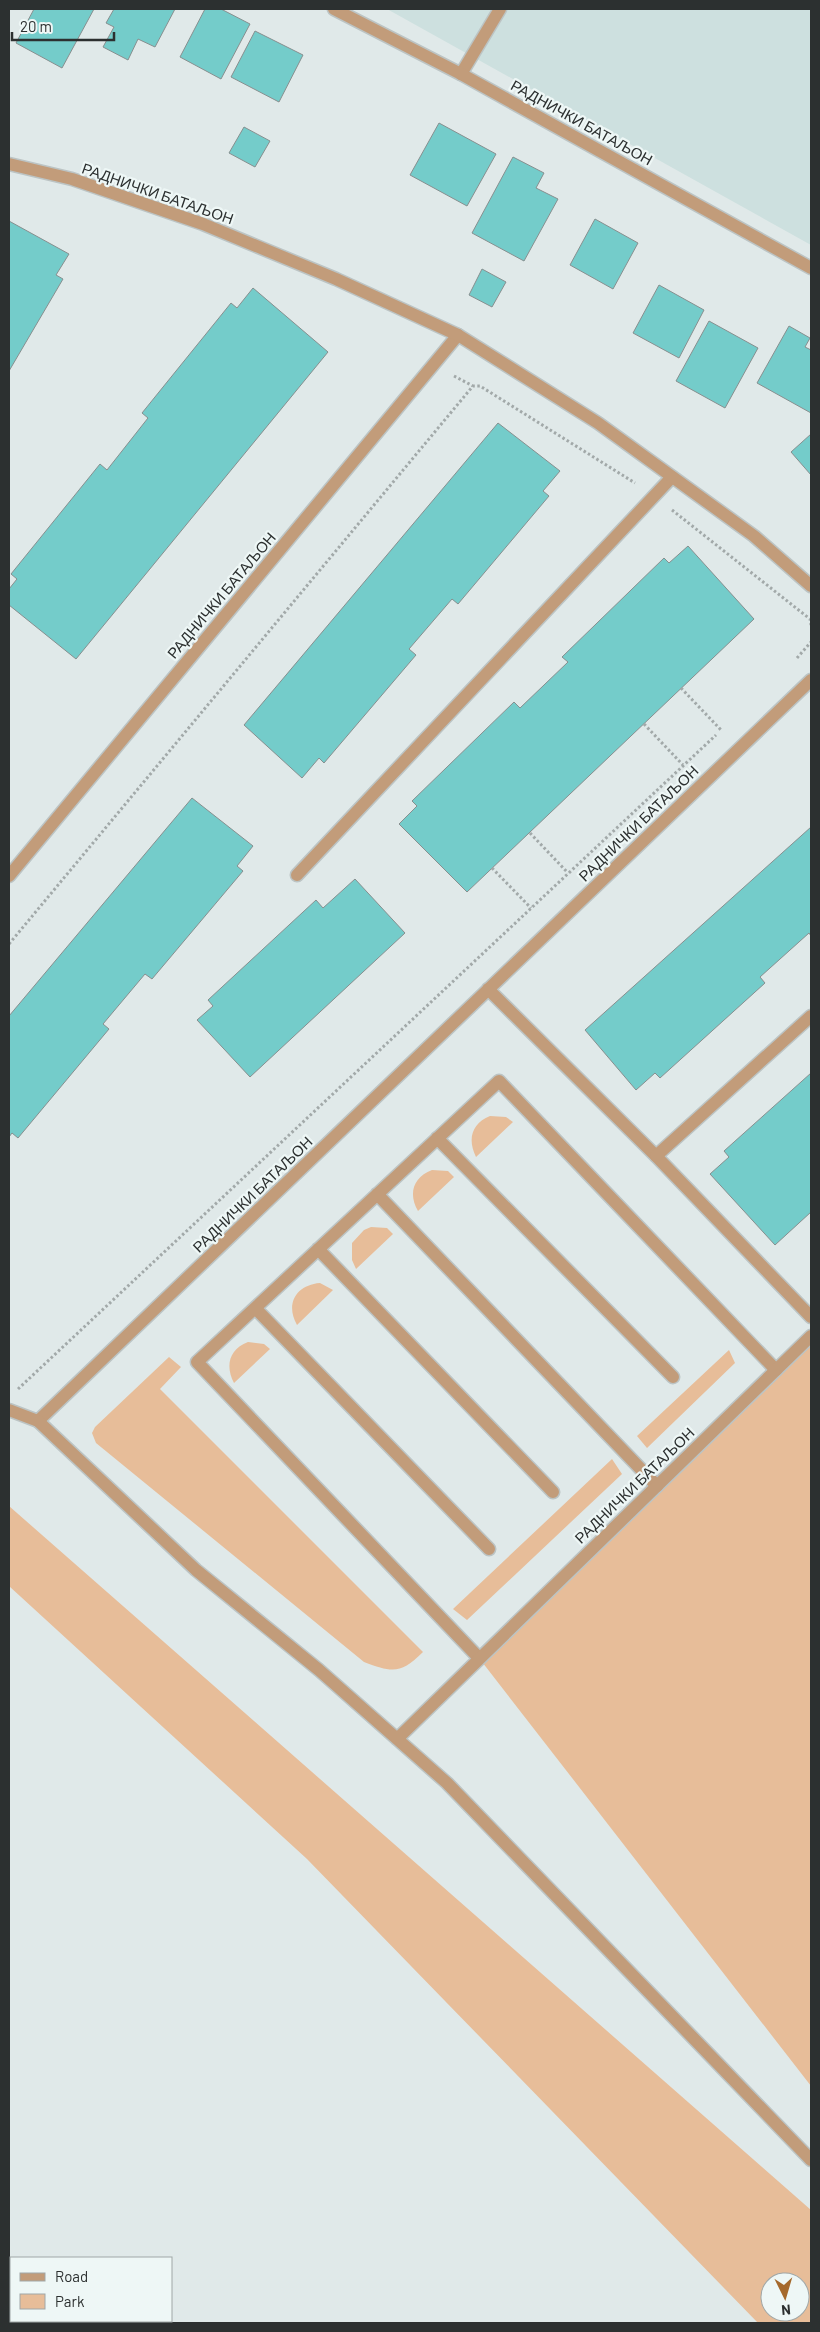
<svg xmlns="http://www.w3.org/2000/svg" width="820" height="2332" font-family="Barlow,sans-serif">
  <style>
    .built { fill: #cde0df }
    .green { fill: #e7bd99; fill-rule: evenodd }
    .building { fill: #74ccca; stroke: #878f8f }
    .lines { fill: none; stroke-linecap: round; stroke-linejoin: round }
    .service-casing { stroke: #bcc4c4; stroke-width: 15 }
    .pedestrian-casing { stroke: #bcc4c4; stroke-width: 15 }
    .minor-casing { stroke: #bcc4c4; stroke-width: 15 }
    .path { stroke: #a2a9a9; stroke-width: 3; stroke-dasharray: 2.5 2.5; stroke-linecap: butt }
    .service { stroke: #c29c7a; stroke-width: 12 }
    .pedestrian { stroke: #c29c7a; stroke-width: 12 }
    .minor { stroke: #c29c7a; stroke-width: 12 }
    .labels { text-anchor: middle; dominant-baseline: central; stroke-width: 4.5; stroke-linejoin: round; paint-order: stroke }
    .street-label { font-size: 15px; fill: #2c3030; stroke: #eef7f6 }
  </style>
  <rect width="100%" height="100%" fill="#e0e9e9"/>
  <path class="built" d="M 387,9 L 811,9 L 811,245 Z"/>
  <path class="green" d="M 490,1116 L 506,1117 L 513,1122 L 476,1157 C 467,1139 472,1123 490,1116 Z
    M 432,1170 L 448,1171 L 454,1177 L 418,1211 C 408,1194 413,1177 432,1170 Z
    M 371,1227 L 387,1228 L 393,1234 L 356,1269 L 352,1260 L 352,1243 L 364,1230 Z
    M 320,1283 L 333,1290 L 297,1325 C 285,1304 296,1285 320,1283 Z
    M 811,1336 L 811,2086 L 479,1658 Z
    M 248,1342 L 264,1344 L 270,1349 L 234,1383 C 225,1366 229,1349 248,1342 Z
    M 729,1350 L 735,1363 L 647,1448 L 637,1436 Z
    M 169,1357 L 181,1367 L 160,1389 L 423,1652 C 401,1674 393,1673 364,1662 L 96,1443 L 92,1433 L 95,1427 Z
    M 612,1459 L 622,1474 L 467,1620 L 453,1609 Z
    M 9,1506 L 811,2210 L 811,2323 L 758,2323 L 307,1859 L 9,1586 ZM 770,2282 L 800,2282 L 800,2312 L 770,2312 Z"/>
  <path class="building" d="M 34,9 L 94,9 L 62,68 L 16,43 Z
    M 114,9 L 175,9 L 155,47 L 138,39 L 128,60 L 103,47 L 114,27 L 106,23 Z
    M 205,9 L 221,9 L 250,24 L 221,79 L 180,57 Z
    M 255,31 L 303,55 L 279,102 L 231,77 Z
    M 439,123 L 496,154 L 467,206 L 410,175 Z
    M 244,127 L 270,141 L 255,167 L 229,153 Z
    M 513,157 L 544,173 L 536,188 L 558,199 L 524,261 L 472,233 Z
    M 595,219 L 638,243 L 613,289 L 570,265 Z
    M 9,221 L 69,254 L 56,275 L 63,279 L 9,371 Z
    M 482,269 L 506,282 L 492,307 L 469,295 Z
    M 659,285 L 704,310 L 679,358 L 633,333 Z
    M 253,288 L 328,352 L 76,659 L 9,605 L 9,589 L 17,579 L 11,574 L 100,464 L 107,470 L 148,418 L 142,413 L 231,303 L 237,308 Z
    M 709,321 L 758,348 L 725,408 L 676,381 Z
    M 789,326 L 810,338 L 805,347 L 811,350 L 811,413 L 757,383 Z
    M 498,423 L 560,471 L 543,491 L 549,496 L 458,604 L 452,599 L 409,649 L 416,655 L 324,763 L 319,758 L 302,778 L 244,725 Z
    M 811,434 L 811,475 L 791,452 Z
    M 688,546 L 754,619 L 467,892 L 399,824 L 417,806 L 412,801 L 514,702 L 520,708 L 568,662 L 562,657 L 664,558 L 669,563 Z
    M 192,798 L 253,846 L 237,866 L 243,871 L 152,979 L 145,974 L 103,1024 L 109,1029 L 18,1138 L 12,1133 L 9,1137 L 9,1016 Z
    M 811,827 L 811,936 L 809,933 L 760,977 L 765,983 L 660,1078 L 655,1073 L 636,1090 L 585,1030 Z
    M 355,879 L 405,933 L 250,1077 L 197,1020 L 213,1006 L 208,1000 L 316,900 L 323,908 Z
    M 811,1073 L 811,1212 L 775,1245 L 710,1174 L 729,1157 L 724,1151 Z"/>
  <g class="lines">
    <g class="service-casing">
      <path id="service" d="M 461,74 L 500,9
        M 297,875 L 672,477
        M 9,876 L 458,335
        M 488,989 L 656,1156 L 811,1317
        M 437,1138 L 673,1377
        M 377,1194 L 657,1486
        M 318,1249 L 553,1492
        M 255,1308 L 489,1549
        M 38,1421 L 811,680
        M 479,1658 L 197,1362 L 499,1081 L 776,1370"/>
    </g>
    <g class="pedestrian-casing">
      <path id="pedestrian" d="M 656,1156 L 811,1016"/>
    </g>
    <g class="minor-casing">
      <path id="minor" d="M 334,9 L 461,74 L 811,268
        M 9,164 L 72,179 L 203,224 L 336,279 L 458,335 L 598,423 L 754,536 L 811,586
        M 9,1410 L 38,1421 L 196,1570 L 319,1670 L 447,1783 L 811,2160
        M 397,1739 L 811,1336"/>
    </g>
    <path class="path" d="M 454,376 L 473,386
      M 672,510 L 810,619 L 811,625
      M 797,658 L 811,642
      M 681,688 L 721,730
      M 644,724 L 683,765
      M 530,833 L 568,873
      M 492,868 L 531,908
      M 9,944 L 473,386 L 480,386 L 635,483
      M 18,1389 L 716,735"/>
    <use href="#service" class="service"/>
    <use href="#pedestrian" class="pedestrian"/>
    <use href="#minor" class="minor"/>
  </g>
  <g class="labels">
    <g class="street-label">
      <text transform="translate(582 122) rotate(29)">РАДНИЧКИ БАТАЉОН</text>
      <text transform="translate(158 193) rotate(19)">РАДНИЧКИ БАТАЉОН</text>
      <text transform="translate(221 595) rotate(-50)">РАДНИЧКИ БАТАЉОН</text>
      <text transform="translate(638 823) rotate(-44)">РАДНИЧКИ БАТАЉОН</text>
      <text transform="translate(252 1194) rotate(-44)">РАДНИЧКИ БАТАЉОН</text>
      <text transform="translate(634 1485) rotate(-44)">РАДНИЧКИ БАТАЉОН</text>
    </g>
  </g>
  <rect width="820" height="2332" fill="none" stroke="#2c3030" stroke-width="20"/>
  <rect x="10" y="2257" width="162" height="65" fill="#eef7f6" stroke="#a0a7a7"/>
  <rect x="20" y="2273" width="25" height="8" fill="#c29c7a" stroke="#a0a7a7"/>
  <text x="55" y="2282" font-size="15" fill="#2c3030">Road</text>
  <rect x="20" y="2294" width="25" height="15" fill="#e7bd99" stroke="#a0a7a7"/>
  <text x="55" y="2307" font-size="15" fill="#2c3030">Park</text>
  <g transform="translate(785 2297) rotate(175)"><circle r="24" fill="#eef7f6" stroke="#a0a7a7"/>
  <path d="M0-4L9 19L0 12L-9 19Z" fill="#a5692c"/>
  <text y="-8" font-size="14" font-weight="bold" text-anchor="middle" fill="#2c3030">N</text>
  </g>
  <path d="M12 32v8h102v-8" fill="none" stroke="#2c3030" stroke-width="2.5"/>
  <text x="20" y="32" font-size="15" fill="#2c3030" stroke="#eef7f6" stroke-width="4" paint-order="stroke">20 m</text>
</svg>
